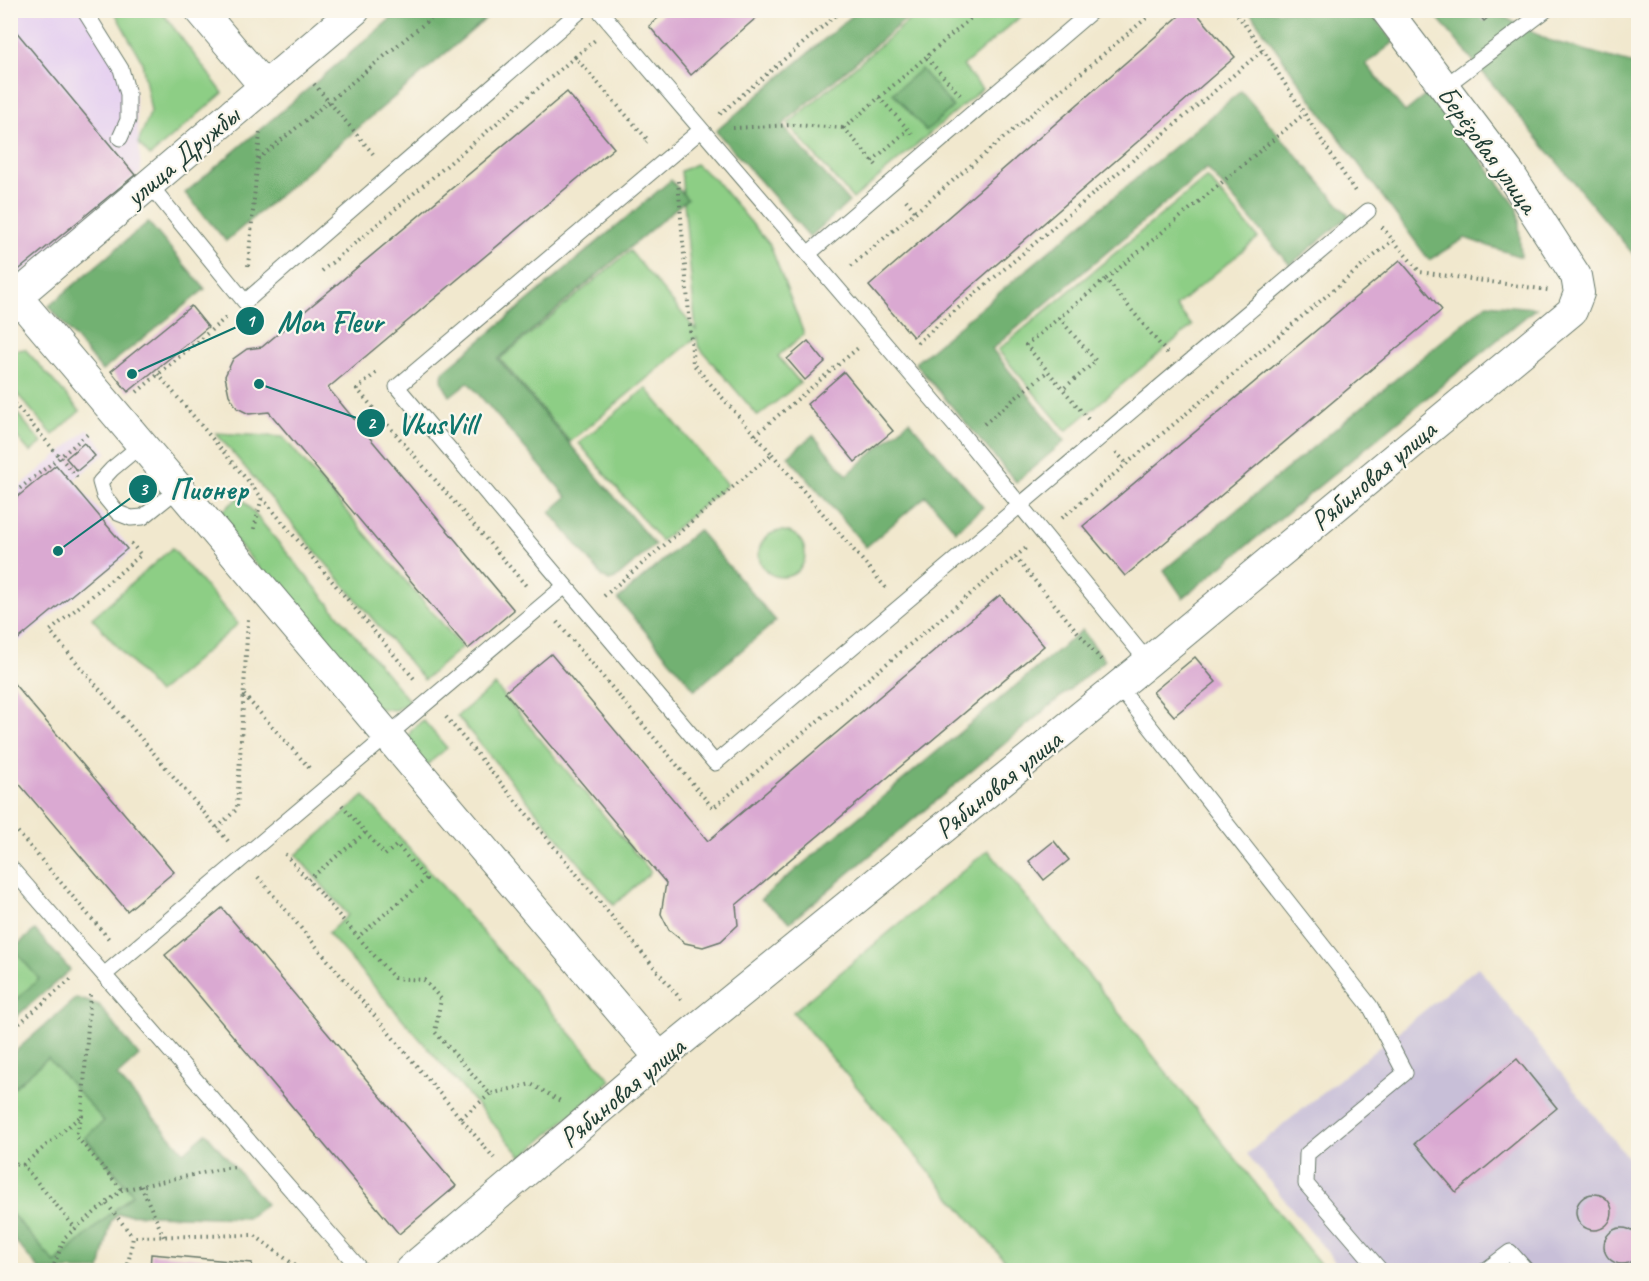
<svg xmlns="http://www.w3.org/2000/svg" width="1649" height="1281" font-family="Caveat,sans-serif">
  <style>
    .built { fill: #e6d2f0 }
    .industrial { fill: #c8bfd8 }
    .green { fill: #8dce85; stroke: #56865c; stroke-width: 1.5 }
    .forest { fill: #72b172; stroke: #487753; stroke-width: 1.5 }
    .building { fill: #daa9d2 }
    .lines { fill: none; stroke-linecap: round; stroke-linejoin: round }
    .lane-casing { stroke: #68796a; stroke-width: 17 }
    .street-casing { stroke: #68796a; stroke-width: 32 }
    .path { stroke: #68796a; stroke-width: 4; stroke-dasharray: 1.5 4.5; stroke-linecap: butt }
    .lane { stroke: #fff; stroke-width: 15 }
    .street { stroke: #fff; stroke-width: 30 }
    .labels { text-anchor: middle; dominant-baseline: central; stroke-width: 4.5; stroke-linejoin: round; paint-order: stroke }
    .street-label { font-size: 28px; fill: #1f3d34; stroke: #fbf7ec }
    .leader { fill: none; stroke: #0f766e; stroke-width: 2 }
    .callout-dot { fill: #0f766e; stroke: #fbf7ec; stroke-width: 2 }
    .mark-label { font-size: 18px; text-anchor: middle; font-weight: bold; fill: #fff }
    .callout-label { font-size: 30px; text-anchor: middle; font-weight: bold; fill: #0f766e; stroke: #fbf7ec; stroke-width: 4.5; stroke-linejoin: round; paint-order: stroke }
  </style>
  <rect width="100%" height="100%" fill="#fbf7ec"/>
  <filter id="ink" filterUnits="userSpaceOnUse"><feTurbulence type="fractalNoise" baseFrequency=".0167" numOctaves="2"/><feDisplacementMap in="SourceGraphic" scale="12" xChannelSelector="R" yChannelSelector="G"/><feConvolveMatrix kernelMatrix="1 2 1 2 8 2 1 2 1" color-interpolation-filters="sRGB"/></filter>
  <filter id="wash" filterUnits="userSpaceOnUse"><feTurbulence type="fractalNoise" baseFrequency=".008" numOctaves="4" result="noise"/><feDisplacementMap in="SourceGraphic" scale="24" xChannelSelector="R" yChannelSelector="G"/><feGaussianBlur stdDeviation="1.35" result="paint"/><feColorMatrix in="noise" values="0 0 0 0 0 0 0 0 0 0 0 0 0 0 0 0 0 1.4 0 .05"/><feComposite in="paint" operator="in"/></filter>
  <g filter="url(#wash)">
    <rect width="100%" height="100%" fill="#f1e8ce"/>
    <path class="built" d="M 11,11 L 94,11 L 107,29 L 134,86 L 141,172 L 11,282 Z
      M 88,429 L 107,452 L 74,480 L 132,551 L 11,648 L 11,494 Z"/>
    <path class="industrial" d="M 1478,967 L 1638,1171 L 1638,1270 L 1342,1270 L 1247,1154 Z"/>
    <path class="green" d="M 114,11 L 161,11 L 223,93 L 150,156 L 138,143 L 151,111 L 142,62 Z
      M 920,11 L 1027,11 L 963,66 L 982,89 L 853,199 L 788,124 Z
      M 696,164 L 717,182 L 770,245 L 804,334 L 778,356 L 800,383 L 758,416 L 698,346 L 697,337 L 570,442 L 500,359 L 630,251 L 696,330 L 681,171 Z
      M 1207,177 L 1258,238 L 1176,306 L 1192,326 L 1066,431 L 998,350 Z
      M 25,349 L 80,411 L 53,435 L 11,387 L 11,351 Z
      M 646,388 L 727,485 L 661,541 L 579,443 Z
      M 11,406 L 42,443 L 30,452 L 11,430 Z
      M 216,433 L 283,437 L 462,647 L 424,680 Z
      M 240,496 L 410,702 L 395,710 L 376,708 L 216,517 Z
      M759 554a23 23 0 1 1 46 0a23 23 0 1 1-46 0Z
      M 172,548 L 238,624 L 158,693 L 92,618 Z
      M 495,685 L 651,872 L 614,905 L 457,716 Z
      M 423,720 L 447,748 L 422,769 L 405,745 L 411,731 Z
      M 364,796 L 611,1080 L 522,1157 L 328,933 L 348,915 L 296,855 Z
      M 988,850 L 1325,1270 L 1013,1270 L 793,1012 Z
      M 10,946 L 40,979 L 11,1004 L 10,1004 Z
      M 48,1057 L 105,1122 L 85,1138 L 133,1194 L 55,1263 L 11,1213 L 10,1090 Z"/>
    <path class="forest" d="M 859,10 L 915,11 L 782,125 L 849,202 L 810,237 L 716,131 Z
      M 400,11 L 495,11 L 226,241 L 185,193 Z
      M 1249,11 L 1370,11 L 1394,42 L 1366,64 L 1405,112 L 1431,91 L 1518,209 L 1521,257 L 1465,238 L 1429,260 L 1327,121 Z
      M 1432,11 L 1493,11 L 1548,40 L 1638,65 L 1638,260 Z
      M 921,69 L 953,107 L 926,131 L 893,93 Z
      M 1241,91 L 1349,216 L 1290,265 L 1207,168 L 992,349 L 1065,441 L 1016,482 L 915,363 Z
      M 671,180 L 687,199 L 498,359 L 655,545 L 615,579 L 609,581 L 603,577 L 550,512 L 567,497 L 468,382 L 450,396 C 445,388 440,382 443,372 Z
      M 148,222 L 205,289 L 102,371 L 49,306 Z
      M 1487,304 L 1536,308 L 1183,598 L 1164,570 Z
      M 909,421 L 983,507 L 956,531 L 926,496 L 866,547 L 788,456 L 813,435 L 847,475 Z
      M 698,530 L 776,621 L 695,690 L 618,599 Z
      M 1082,630 L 1105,660 L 790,922 L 761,899 Z
      M 35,930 L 70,970 L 11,1021 L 11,1004 L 39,979 L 11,946 L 11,941 L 16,946 Z
      M 76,998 L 99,1005 L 139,1056 L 117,1076 L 184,1152 L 206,1133 L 266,1204 L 247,1218 L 118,1214 L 111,1221 L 100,1270 L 40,1270 L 11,1236 L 11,1213 L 55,1263 L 133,1194 L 85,1137 L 104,1121 L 48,1058 L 11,1090 L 11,1055 Z"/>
    <g id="blocks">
      <path class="building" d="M 667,10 L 765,10 L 691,75 L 649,26 Z
        M 1186,10 L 1194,10 L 1235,57 L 913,337 L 869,286 Z
        M 1475,10 L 1497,10 L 1484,21 Z
        M 10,24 L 135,175 L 10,277 Z
        M 567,92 L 614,148 L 328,388 L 514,610 L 468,649 L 269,412 L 249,414 L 237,408 L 229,395 L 225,376 L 233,359 L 247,349 L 262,347 Z
        M 1400,260 L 1442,310 L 1125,576 L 1083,526 Z
        M 191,306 L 208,327 L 128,392 L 111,371 Z
        M 808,341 L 825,362 L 805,380 L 787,359 Z
        M 844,372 L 893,431 L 855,462 L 807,404 Z
        M 84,443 L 95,456 L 77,471 L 66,458 Z
        M 56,465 L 127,549 L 10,646 L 10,503 Z
        M 1000,595 L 1044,646 L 736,905 L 738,925 L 721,941 L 703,947 L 685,943 L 669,930 L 661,914 L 666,883 L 505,692 L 551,654 L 708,841 Z
        M 1195,657 L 1216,682 L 1174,716 L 1153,692 Z
        M 10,679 L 174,872 L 127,911 L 10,773 Z
        M 1054,841 L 1069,860 L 1044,880 L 1029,861 Z
        M 222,908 L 456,1186 L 399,1234 L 165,955 Z
        M 1517,1059 L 1557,1108 L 1456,1192 L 1415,1143 Z
        M1576 1212a18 18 0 1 1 36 0a18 18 0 1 1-36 0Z
        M1604 1246a18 18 0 1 1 36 0a18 18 0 1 1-36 0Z
        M 151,1254 L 252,1263 L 251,1270 L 150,1270 Z"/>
    </g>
  </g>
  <g filter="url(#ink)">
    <use href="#blocks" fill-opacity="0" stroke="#68796a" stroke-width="1.5"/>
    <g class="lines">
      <g class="lane-casing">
        <path id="lane" d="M 84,10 L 121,69 L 128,94 L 128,120 L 120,138
          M 599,10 L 957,428 L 1148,662
          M 1444,87 L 1546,10
          M 701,130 L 397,387 L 715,763 L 1368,211
          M 149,184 L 245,302 L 581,10
          M 808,254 L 1093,10
          M 141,445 L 112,469 L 100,482 L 104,496 L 118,513 L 131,518 L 143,517 L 178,489
          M 1118,686 L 1370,1006 L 1405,1073 L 1307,1154 L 1306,1184 L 1380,1270
          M 10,867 L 361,1270
          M 104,975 L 565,586
          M 1486,1270 L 1510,1252 L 1526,1270"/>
      </g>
      <g class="street-casing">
        <path id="street" d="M 200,10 L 264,86
          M 17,297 L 660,1058
          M 10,302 L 355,10
          M 410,1270 L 660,1058 L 1148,662 L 1572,311 L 1579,293 L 1576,276 L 1510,174 L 1386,10"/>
      </g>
      <path class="path" d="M 1234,10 L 1263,50 L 1356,193
        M 575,57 L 595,40
        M 314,84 L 375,156
        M 960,95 L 926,57 L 980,10
        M 879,97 L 913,135
        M 720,114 L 842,10
        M 733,128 L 794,125 L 844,128
        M 258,159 L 441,10
        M 872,161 L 908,130
        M 876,165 L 844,128 L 926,57
        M 678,181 L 693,364 L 755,435
        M 906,200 L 916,212
        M 1382,227 L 1420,272 L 1548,290
        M 248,266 L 260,133
        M 851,266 L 1156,10
        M 322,271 L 575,57 L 648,140 L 646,142
        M 1059,318 L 1096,361 L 1063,389
        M 917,343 L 1263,50
        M 1167,353 L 1106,279 L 1304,114
        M 376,373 L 357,389 L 528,588
        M 158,374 L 416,681
        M 137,392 L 228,316
        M 10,399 L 60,457 L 10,496
        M 1088,419 L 1026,345 L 1106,279
        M 984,424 L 1048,371
        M 1116,452 L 1127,464
        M 772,454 L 886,588
        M 77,477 L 60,457 L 90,432
        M 1062,518 L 1393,240
        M 254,529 L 262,497
        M 131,543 L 141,555 L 50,631 L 228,841
        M 1015,557 L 1026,548
        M 604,596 L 772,454 L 755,435 L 858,348
        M 557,622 L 713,808 L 1015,557 L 1101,660
        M 244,695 L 311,770
        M 446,717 L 683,1002
        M 342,805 L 385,855 L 397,845 L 426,879 L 358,937
        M 10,823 L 109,939
        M 217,828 L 237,809 L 248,619
        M 365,833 L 308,880 L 394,978 L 424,980 L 441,999 L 435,1032 L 490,1094 L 531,1084 L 562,1102
        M 285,854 L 308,880
        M 258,877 L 494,1158
        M 90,995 L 82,1115 L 76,1136 L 122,1190
        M 10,1031 L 74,977
        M 461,1118 L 490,1094
        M 10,1162 L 23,1165 L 76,1229
        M 23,1165 L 82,1115
        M 141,1186 L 164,1237
        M 107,1204 L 133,1237
        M 52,1270 L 65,1237 L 122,1190 L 226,1168 L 238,1167
        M 127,1270 L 133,1237 L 254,1235 L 301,1270"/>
      <use href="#lane" class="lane"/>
      <use href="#street" class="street"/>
    </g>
  </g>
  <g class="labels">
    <g class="street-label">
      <text transform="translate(1488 149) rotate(54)">Берёзовая улица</text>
      <text transform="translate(182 156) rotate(-40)">улица Дружбы</text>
      <text transform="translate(1373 475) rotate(-40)">Рябиновая улица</text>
      <text transform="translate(998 784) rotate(-39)">Рябиновая улица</text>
      <text transform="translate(622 1092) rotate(-40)">Рябиновая улица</text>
    </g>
  </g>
  <path class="leader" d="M132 374L250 321M259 384L371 423M58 551L143 489"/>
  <g class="callout-dot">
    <circle cx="132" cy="374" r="6"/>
    <circle cx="259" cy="384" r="6"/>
    <circle cx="58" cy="551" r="6"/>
    <circle cx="250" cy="321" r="15"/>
    <circle cx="371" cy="423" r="15"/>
    <circle cx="143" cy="489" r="15"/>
  </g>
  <g class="mark-label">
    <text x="250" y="327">1</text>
    <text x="371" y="429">2</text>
    <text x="143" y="495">3</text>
  </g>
  <g class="callout-label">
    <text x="330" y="332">Mon Fleur</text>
    <text x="437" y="434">VkusVill</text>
    <text x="209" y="499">Пионер</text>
  </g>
  <rect width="1649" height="1281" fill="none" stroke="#fbf7ec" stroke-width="36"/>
</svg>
